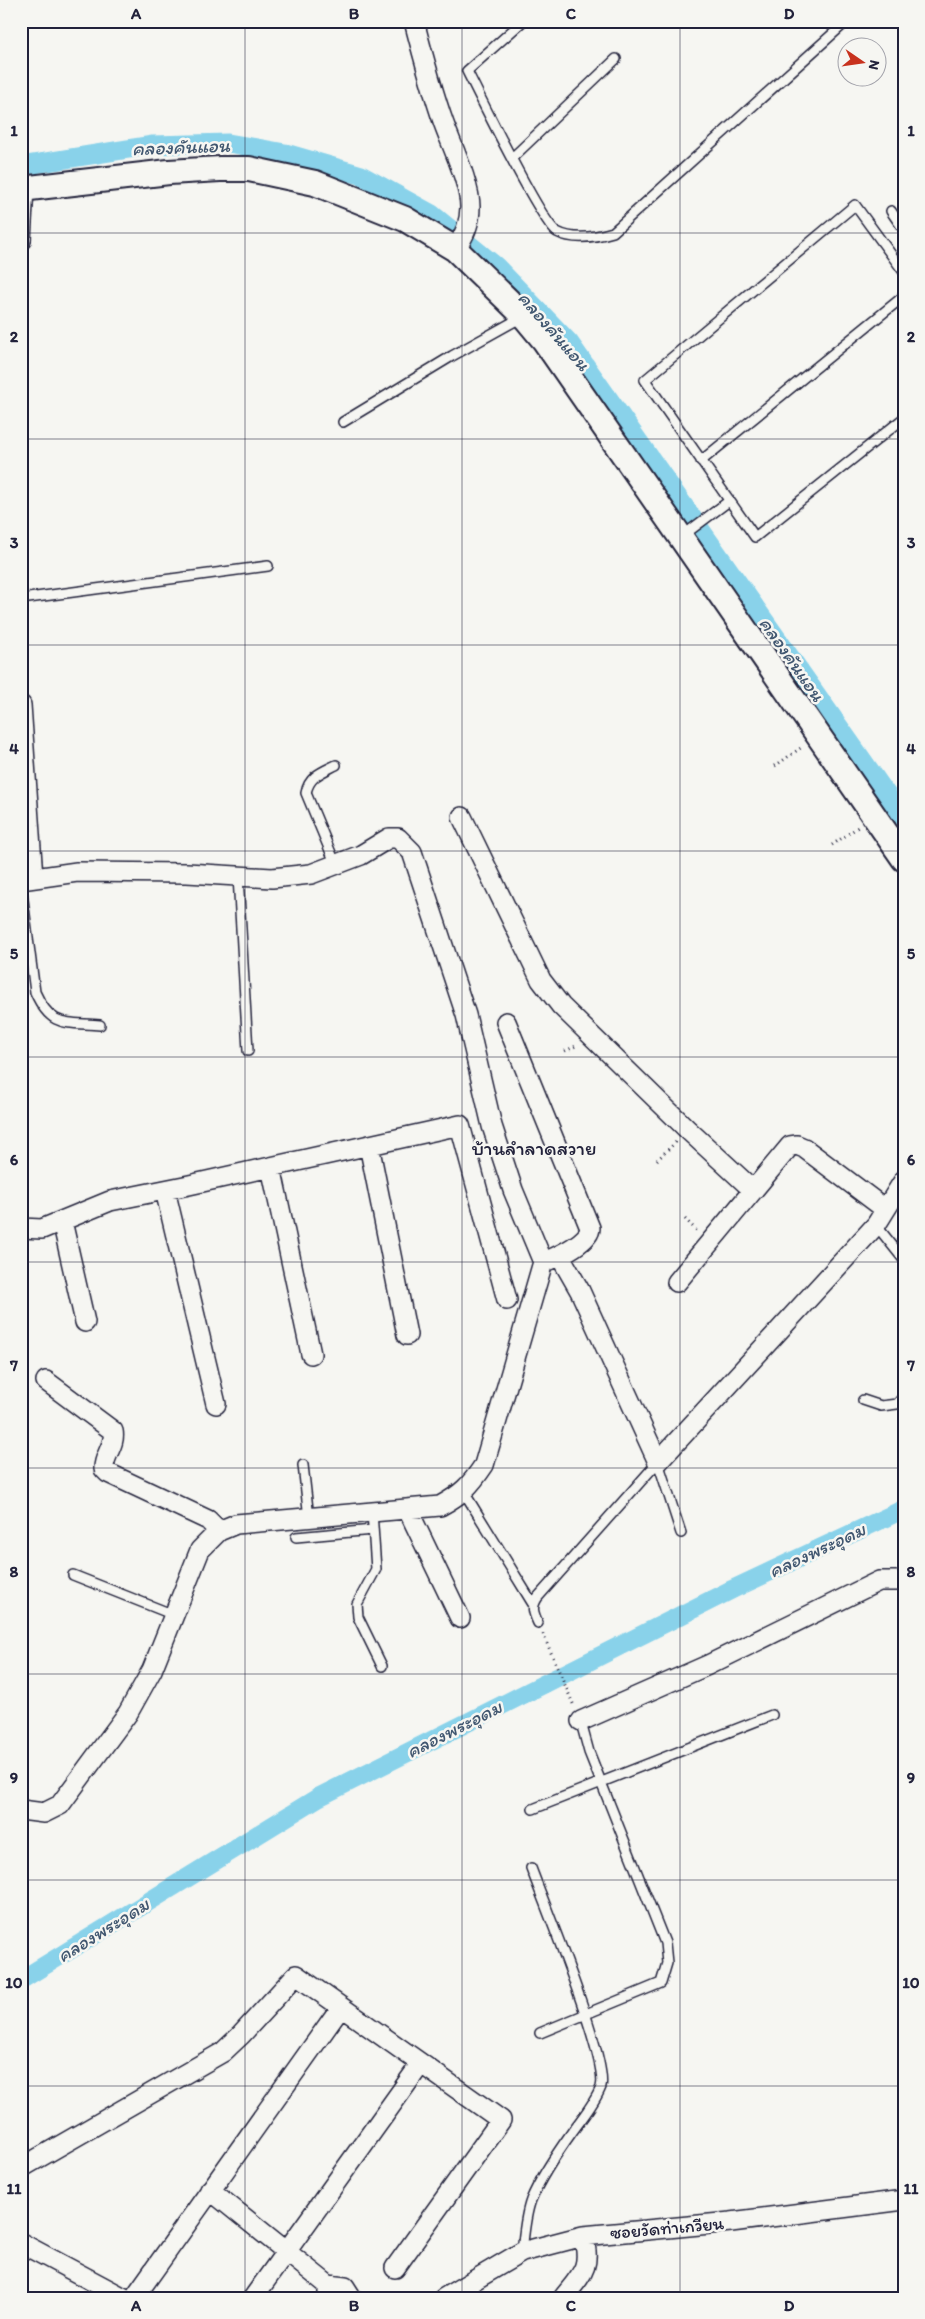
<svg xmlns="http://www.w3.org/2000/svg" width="925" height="2319" font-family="Itim,'Playpen Sans Thai',sans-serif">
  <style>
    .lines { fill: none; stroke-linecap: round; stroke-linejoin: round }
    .canal { stroke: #89d2ea; stroke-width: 19 }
    .service-casing { stroke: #22223b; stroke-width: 12 }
    .minor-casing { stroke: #22223b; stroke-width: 22 }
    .tertiary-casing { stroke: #22223b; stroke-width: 28 }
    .path { stroke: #22223b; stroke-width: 3; stroke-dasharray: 1 4; stroke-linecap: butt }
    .service { stroke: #f6f6f2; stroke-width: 9 }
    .minor { stroke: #f6f6f2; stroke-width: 19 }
    .tertiary { stroke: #f6f6f2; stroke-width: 24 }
    .grid { fill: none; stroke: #22223b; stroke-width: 1; stroke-opacity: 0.55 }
    .labels { text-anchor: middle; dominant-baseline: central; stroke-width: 5; stroke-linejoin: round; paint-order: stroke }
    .street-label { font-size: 18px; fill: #22223b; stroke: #f6f6f2 }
    .water-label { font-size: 19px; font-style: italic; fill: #415770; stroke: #f6f6f2 }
    .quarter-label { font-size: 20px; fill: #22223b; stroke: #f6f6f2 }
    .neatline { fill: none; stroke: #22223b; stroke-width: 2 }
    .grid-label { font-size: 16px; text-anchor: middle; font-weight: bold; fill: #22223b }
  </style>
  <rect width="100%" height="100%" fill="#f6f6f2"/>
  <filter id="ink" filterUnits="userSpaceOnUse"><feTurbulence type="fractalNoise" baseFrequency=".02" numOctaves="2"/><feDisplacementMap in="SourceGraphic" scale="10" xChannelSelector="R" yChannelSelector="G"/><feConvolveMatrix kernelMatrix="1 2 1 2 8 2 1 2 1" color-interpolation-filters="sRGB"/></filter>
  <g filter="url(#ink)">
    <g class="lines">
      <path class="canal" d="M 21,166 L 153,145 L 228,143 L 285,153 L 361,175 L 432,214 L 496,266 L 569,342 L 902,816
        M 21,1980 L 319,1797 L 733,1589 L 904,1509"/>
      <g class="service-casing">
        <path id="service" d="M 523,21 L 467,71 C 479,95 542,224 557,232 C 574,241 596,237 613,232 L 847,21
          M 512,158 L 616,59
          M 891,211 L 904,230
          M 904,272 L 855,205 L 645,380 L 755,537 L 904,418
          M 343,422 L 452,356 L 524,316
          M 701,461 L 904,296
          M 681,537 L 729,501
          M 21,599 L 268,566
          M 336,865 L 306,793 C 309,776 322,772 336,765
          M 238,876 L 248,1051
          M 21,884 L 35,992 C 51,1028 65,1022 100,1025
          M 876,1225 L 904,1260
          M 863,1400 L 881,1406 L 897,1404 L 904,1396
          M 303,1465 L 309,1518
          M 464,1492 L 533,1604
          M 372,1512 L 376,1569 L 357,1604 L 358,1617 L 382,1666
          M 296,1537 L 373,1530
          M 73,1575 L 174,1615
          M 538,1623 C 533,1612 531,1607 538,1597 L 658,1462 L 681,1533
          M 533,1809 L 772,1715
          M 540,2033 L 661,1983 L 667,1963 L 665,1943 L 589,1752 L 580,1719
          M 522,2252 C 524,2235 525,2216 531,2200 C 541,2176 557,2153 572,2132 C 582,2118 595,2103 601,2087 C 609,2061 544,1903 531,1868"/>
      </g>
      <g class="minor-casing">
        <path id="minor" d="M 414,21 C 423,56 432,90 444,124 C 452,146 470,184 470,207 C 470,223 465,236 455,249
          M 21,240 L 24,188
          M 21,705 L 33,877
          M 462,817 L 541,980 L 561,1006 L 688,1130 L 753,1190
          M 21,880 L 77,872 L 187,873 L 272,878 L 311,874 L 361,855 L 389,838 L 398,838 L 412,852 L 466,1015 L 492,1126 L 513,1190 L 543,1262 L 484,1465 C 470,1486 462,1494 440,1506 L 236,1524 L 219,1531 L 200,1550 L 152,1670 L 128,1713 L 60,1805 L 44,1813 L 21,1810
          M 506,1022 L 590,1228 C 590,1241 560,1255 549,1260
          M 369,1145 L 407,1335
          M 271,1167 L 311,1354
          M 165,1190 L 216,1404
          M 62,1221 L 85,1322
          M 21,1228 L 42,1229 L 110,1201 L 189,1185 L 460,1125 L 507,1300
          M 560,1256 L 580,1291 L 658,1462 L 876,1225 L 904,1180
          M 677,1282 L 790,1146 L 797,1145 L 804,1148 L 885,1209
          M 46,1381 L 113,1431 C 116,1445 103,1456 104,1469 L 108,1473 L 208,1520 L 219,1531
          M 408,1510 L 460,1618
          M 581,1721 L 708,1665 L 879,1581 L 904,1581
          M 21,2168 L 223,2052 L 241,2035 L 296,1975 L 501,2120 L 395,2268
          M 210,2190 L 328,2285
          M 21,2243 L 124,2298
          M 328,2297 L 328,2285 L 345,2287 L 352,2298
          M 134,2298 L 341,2007
          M 253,2298 L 420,2065
          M 444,2298 L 522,2252 L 583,2236 L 731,2222 L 904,2200
          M 563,2298 C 582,2274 592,2267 583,2236"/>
      </g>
      <g class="tertiary-casing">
        <path id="tertiary" d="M 21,189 L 169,172 L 220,169 L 249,169 L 315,183 L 405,219 L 455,249 L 524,316 L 544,340 L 904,859"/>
      </g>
      <path class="path" d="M 775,766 L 802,747
        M 832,845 L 858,827
        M 565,1051 L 576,1046
        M 657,1160 L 677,1141
        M 685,1219 L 698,1232
        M 543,1634 L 574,1706"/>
      <use href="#service" class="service"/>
      <use href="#minor" class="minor"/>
      <use href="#tertiary" class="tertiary"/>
    </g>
  </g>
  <path class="grid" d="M 245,21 L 245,2298M 462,21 L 462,2298M 680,21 L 680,2298M 21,233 L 904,233M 21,439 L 904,439M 21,645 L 904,645M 21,851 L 904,851M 21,1057 L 904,1057M 21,1262 L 904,1262M 21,1468 L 904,1468M 21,1674 L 904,1674M 21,1880 L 904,1880M 21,2086 L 904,2086"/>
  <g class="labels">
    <g class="street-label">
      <text transform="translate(667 2228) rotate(-5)">ซอยวัดท่าเกวียน</text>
    </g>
    <g class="water-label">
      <text transform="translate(181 147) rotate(-2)">คลองคันแอน</text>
      <text transform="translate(554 331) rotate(49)">คลองคันแอน</text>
      <text transform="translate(792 659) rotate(55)">คลองคันแอน</text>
      <text transform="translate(817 1550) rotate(-25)">คลองพระอุดม</text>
      <text transform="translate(454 1729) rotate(-27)">คลองพระอุดม</text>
      <text transform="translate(103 1930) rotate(-32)">คลองพระอุดม</text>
    </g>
    <g class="quarter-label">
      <text x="534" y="1148">บ้านลำลาดสวาย</text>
    </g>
  </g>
  <rect width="925" height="2319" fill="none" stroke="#f6f6f2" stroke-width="55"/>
  <g transform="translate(862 62) rotate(103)"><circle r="24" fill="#f6f6f2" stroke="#a1a1a9"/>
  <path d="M0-4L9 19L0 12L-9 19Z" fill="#c8321e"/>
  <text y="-8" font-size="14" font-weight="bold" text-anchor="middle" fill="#22223b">N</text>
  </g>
  <rect x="28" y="28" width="870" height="2264" class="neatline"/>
  <g class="grid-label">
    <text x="136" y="19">A</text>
    <text x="354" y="19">B</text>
    <text x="571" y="19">C</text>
    <text x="789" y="19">D</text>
    <text x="14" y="136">1</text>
    <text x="911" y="136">1</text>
    <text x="14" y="342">2</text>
    <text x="911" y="342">2</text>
    <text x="14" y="548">3</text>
    <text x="911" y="548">3</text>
    <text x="14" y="754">4</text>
    <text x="911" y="754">4</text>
    <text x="14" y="959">5</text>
    <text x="911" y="959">5</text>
    <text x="14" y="1165">6</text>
    <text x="911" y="1165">6</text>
    <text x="14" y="1371">7</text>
    <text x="911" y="1371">7</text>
    <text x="14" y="1577">8</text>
    <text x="911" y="1577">8</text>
    <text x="14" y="1783">9</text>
    <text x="911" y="1783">9</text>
    <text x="14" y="1988">10</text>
    <text x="911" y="1988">10</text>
    <text x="14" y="2194">11</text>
    <text x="911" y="2194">11</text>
    <text x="136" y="2311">A</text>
    <text x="354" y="2311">B</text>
    <text x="571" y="2311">C</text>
    <text x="789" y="2311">D</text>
  </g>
</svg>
